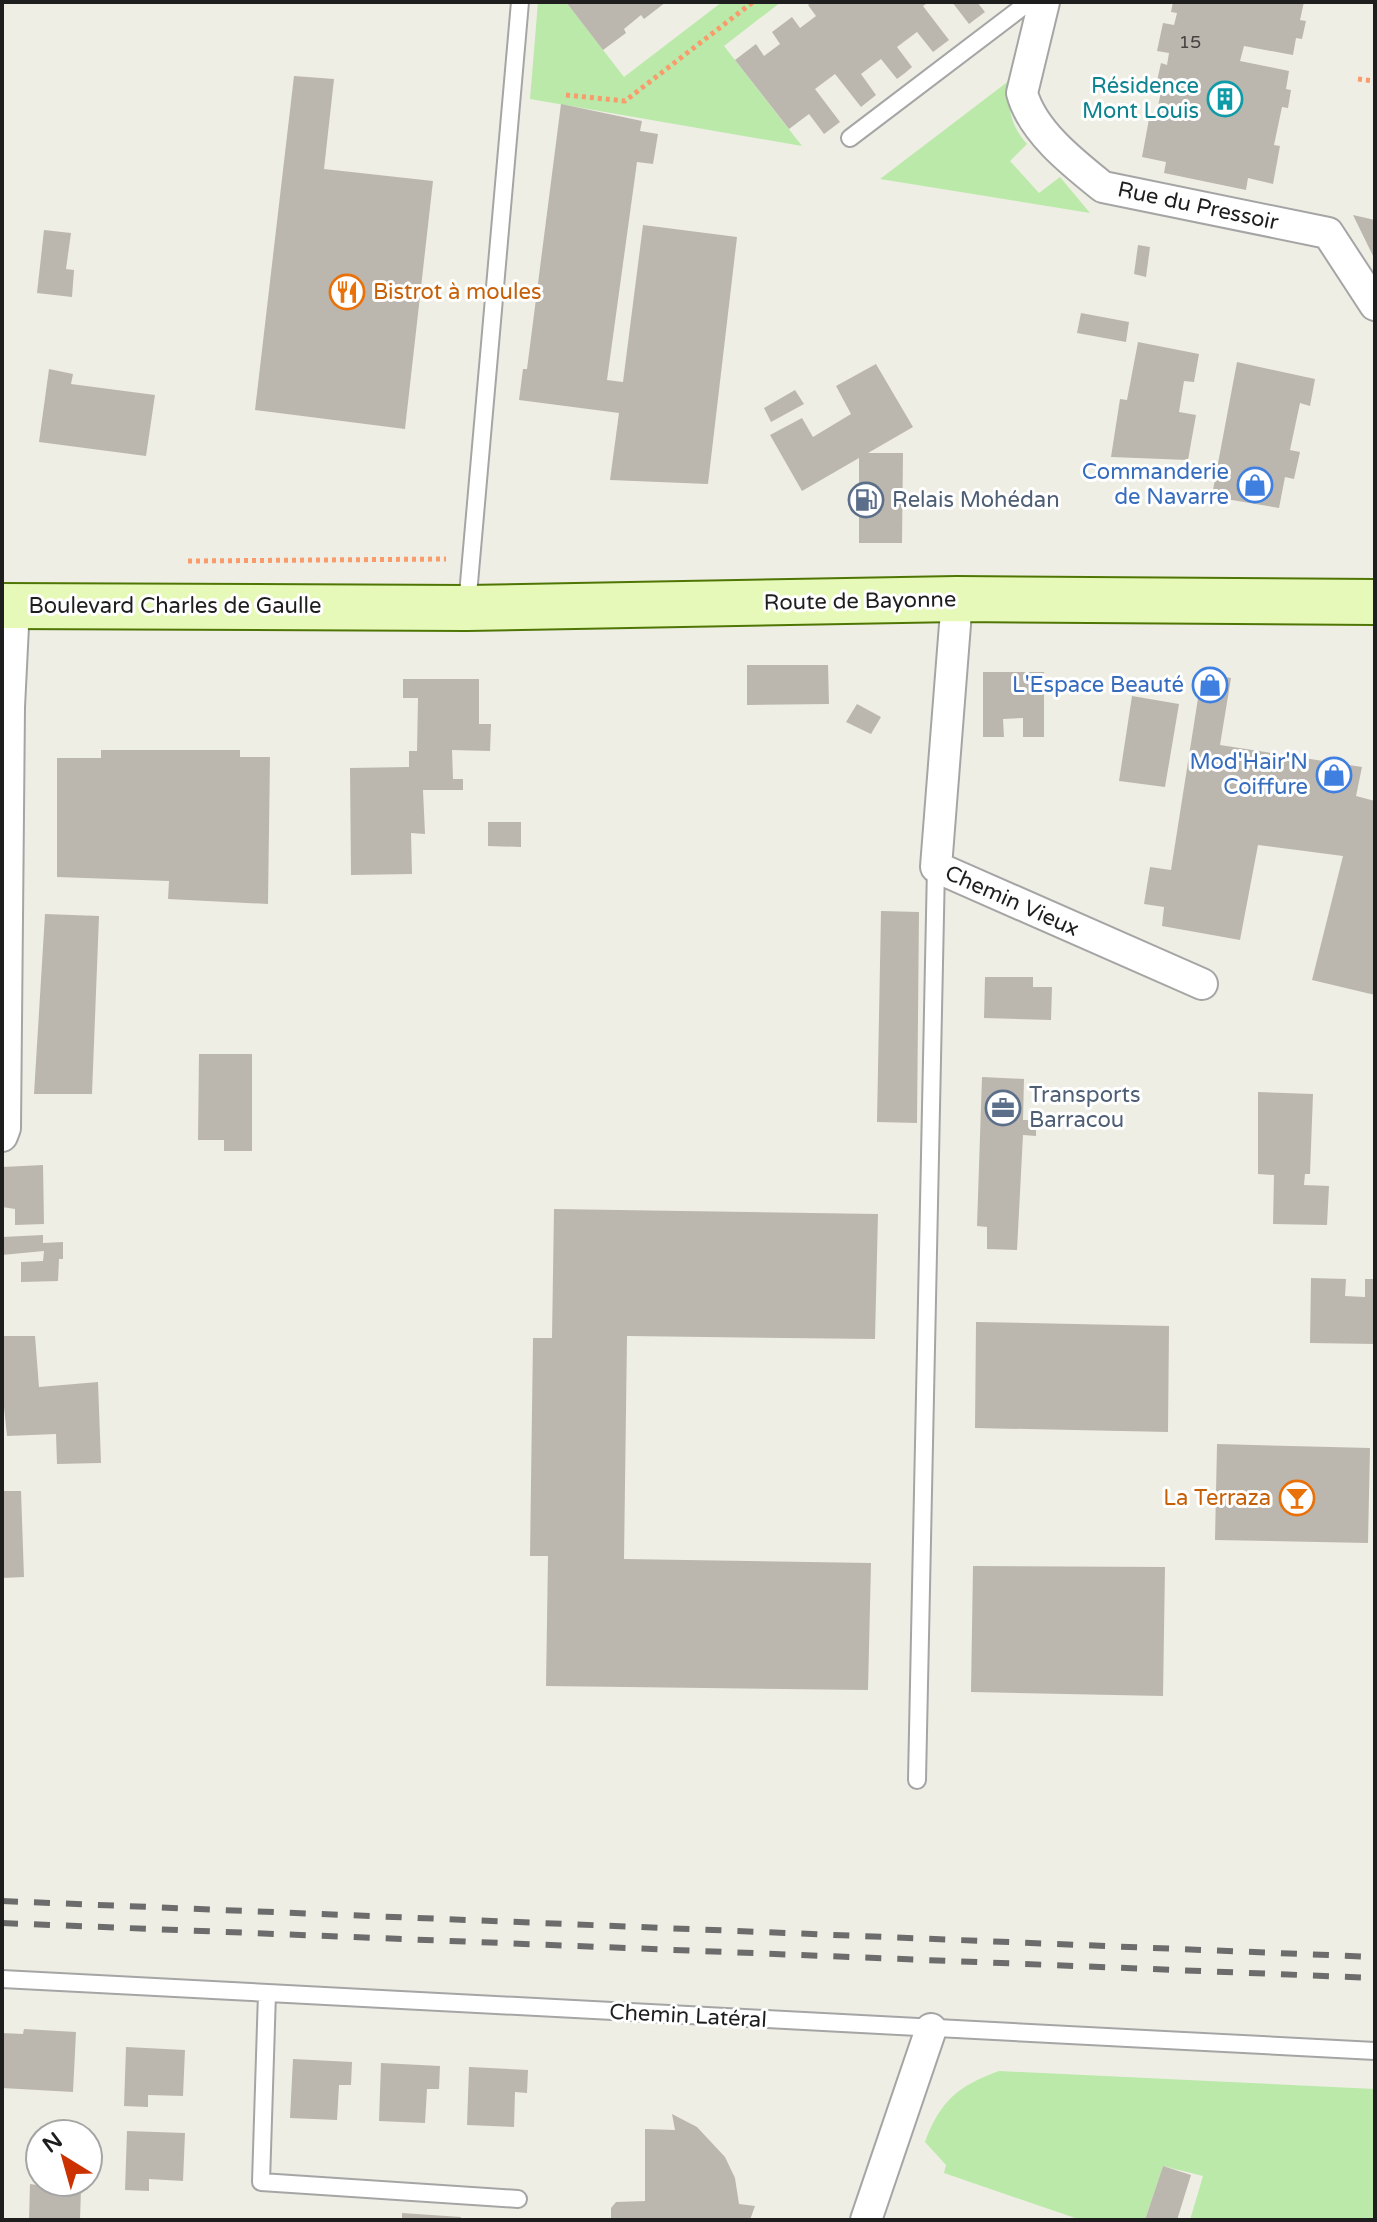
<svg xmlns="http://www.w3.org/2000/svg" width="1377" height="2222" font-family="'Varela Round',sans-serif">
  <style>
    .grass { fill: #bae9aa }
    .building { fill: #bcb7ae }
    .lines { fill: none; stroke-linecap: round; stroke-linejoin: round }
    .service-casing { stroke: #a5a5a5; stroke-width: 20 }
    .minor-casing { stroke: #a5a5a5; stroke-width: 34 }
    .secondary-casing { stroke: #4f7605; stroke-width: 48 }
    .path { stroke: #fa9b6b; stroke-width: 5; stroke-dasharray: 4 4; stroke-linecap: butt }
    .service { stroke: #fff; stroke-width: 16 }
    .minor { stroke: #fff; stroke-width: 30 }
    .secondary { stroke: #e7f9b8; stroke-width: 44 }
    .rail { stroke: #6c6c6c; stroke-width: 6; stroke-dasharray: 16 16; stroke-linecap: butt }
    .labels { text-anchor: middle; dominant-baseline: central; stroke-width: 6; stroke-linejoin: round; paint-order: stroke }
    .number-label { font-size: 18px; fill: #464442 }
    .culture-label { font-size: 22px; fill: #0d838f; stroke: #fff; text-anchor: end }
    .street-label { font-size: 22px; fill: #1e1e1e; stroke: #fff }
    .food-label { font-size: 22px; fill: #c56008; stroke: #fff; text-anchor: start }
    .shop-label { font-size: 22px; fill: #366cbe; stroke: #fff; text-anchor: end }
    .service-label { font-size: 22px; fill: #4e5e75; stroke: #fff; text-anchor: start }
  </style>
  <rect width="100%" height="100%" fill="#efeee4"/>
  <path class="grass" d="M 538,2 L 566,2 L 624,77 L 722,2 L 781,2 L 724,46 L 802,146 L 530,99 Z
    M 1010,80 C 1008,108 1009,123 1027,144 L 1010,161 L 1039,193 L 1060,177 L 1090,213 L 880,179 Z
    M 999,2071 L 1375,2089 L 1375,2220 L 1190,2220 L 1203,2176 L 1163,2166 L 1145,2220 L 1081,2220 L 944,2173 L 946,2165 L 925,2142 C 940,2101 958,2086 999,2071 Z"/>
  <path class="building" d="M 566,2 L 666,2 L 644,19 L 641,15 L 624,29 L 626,33 L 603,50 Z
    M 812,2 L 929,2 L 923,6 L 949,40 L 933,52 L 917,32 L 897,47 L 912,67 L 905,73 L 897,79 L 881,59 L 861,74 L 876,95 L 861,107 L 835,74 L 815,89 L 840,122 L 824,134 L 809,114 L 789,129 L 735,60 L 756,44 L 764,56 L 780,44 L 772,32 L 792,17 L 800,28 L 816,16 L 808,5 Z
    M 952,2 L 977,2 L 985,12 L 969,24 Z
    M 1173,2 L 1304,2 L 1300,20 L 1306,21 L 1302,39 L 1296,38 L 1293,55 L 1244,46 L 1240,61 L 1289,71 L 1286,89 L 1291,90 L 1288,108 L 1282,107 L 1274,145 L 1280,146 L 1273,184 L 1248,178 L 1246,190 L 1164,173 L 1166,162 L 1142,157 L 1149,119 L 1155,121 L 1163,82 L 1157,81 L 1161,63 L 1167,65 L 1169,53 L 1157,51 L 1163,23 L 1174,25 L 1177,13 L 1171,12 Z
    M 294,76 L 334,79 L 324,169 L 433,181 L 405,429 L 255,410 Z
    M 561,104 L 642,121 L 640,131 L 658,134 L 653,164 L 637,162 L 607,380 L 623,382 L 643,225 L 737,237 L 708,484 L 610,480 L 619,413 L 519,400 L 523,369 L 527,369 Z
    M 1353,215 L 1375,220 L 1375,260 Z
    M 44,230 L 71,233 L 66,269 L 74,270 L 72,297 L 37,293 Z
    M 1138,245 L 1150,247 L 1146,277 L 1134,274 Z
    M 1081,313 L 1129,322 L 1126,342 L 1077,333 Z
    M 1138,342 L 1199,354 L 1194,382 L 1184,381 L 1179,412 L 1196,415 L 1188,460 L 1111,457 L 1120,399 L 1127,400 Z
    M 1237,362 L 1315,379 L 1310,406 L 1300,403 L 1290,450 L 1300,452 L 1294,479 L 1285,477 L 1279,508 L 1226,499 L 1228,493 L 1213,490 Z
    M 876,364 L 913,427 L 868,453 L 903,453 L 902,543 L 859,543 L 859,458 L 802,491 L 770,435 L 802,418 L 813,437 L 851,414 L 836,386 Z
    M 49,369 L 73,374 L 71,384 L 155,395 L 146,456 L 39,442 Z
    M 795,390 L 804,404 L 771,422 L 764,408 Z
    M 747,665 L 828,665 L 829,704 L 747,705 Z
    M 983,672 L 1044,672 L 1044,737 L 1023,737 L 1023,718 L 1003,719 L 1004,737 L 983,737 Z
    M 1202,673 L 1231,678 L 1220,745 L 1362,767 L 1356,796 L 1375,801 L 1375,995 L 1312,980 L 1343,856 L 1258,845 L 1240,940 L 1162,926 L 1164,907 L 1144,904 L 1150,867 L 1171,870 Z
    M 403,679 L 479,679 L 479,724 L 491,724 L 490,751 L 452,750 L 453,779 L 463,779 L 463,790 L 423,790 L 425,834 L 411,833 L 412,874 L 351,875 L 350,768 L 409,767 L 409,751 L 417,751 L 418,698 L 403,698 Z
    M 1132,696 L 1179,704 L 1165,787 L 1119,781 Z
    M 857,704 L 881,717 L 871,734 L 846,722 Z
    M 101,750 L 240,750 L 240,757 L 270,757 L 268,904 L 168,899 L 169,881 L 57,877 L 57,758 L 101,758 Z
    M 488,822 L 521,822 L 521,847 L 488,846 Z
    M 881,911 L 919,912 L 917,1123 L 877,1122 Z
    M 45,914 L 99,916 L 92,1094 L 34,1094 Z
    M 985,977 L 1033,977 L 1033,987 L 1052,987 L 1051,1020 L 984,1018 Z
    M 199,1054 L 252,1054 L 252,1151 L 224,1151 L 224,1140 L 198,1140 Z
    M 982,1077 L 1024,1079 L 1023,1120 L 1036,1120 L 1036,1136 L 1023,1135 L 1017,1250 L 987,1249 L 987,1227 L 977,1226 Z
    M 1258,1092 L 1313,1094 L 1310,1174 L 1305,1174 L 1304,1185 L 1329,1186 L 1327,1225 L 1273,1224 L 1274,1175 L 1258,1174 Z
    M 43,1165 L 44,1224 L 15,1225 L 15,1209 L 2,1207 L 2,1167 Z
    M 554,1209 L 878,1214 L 875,1339 L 627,1336 L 624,1559 L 871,1563 L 868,1690 L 546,1686 L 548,1556 L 530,1556 L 533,1338 L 552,1338 Z
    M 43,1235 L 43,1243 L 63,1242 L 63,1259 L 59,1259 L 58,1281 L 21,1282 L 21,1262 L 43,1261 L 44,1251 L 2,1255 L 2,1237 Z
    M 1311,1278 L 1346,1279 L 1345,1296 L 1365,1297 L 1365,1279 L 1375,1279 L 1375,1344 L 1310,1343 Z
    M 976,1322 L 1169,1326 L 1168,1432 L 975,1428 Z
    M 2,1336 L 35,1336 L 39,1387 L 98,1382 L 101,1463 L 57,1464 L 56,1434 L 7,1436 L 2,1388 Z
    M 1217,1444 L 1370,1448 L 1368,1543 L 1215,1540 Z
    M 2,1491 L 21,1491 L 24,1577 L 2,1578 Z
    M 973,1566 L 1165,1567 L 1163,1696 L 971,1692 Z
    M 24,2029 L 76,2032 L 73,2092 L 2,2088 L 2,2033 L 23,2034 Z
    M 126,2047 L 185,2050 L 183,2096 L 148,2095 L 148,2107 L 124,2106 Z
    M 293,2059 L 352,2062 L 351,2085 L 339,2085 L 337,2120 L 290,2118 Z
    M 381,2063 L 440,2066 L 439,2089 L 427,2089 L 425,2123 L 379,2121 Z
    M 469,2067 L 528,2070 L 527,2093 L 515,2092 L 514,2127 L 467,2125 Z
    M 672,2114 L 697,2127 L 725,2157 L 735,2178 L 739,2204 L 755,2206 L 750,2220 L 611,2219 L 611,2208 L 616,2202 L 645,2201 L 645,2129 L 675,2130 Z
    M 127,2131 L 185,2133 L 183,2181 L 149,2179 L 149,2191 L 125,2190 Z
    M 1163,2166 L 1191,2175 L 1177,2220 L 1145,2220 Z
    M 38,2169 L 40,2169 L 40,2182 L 76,2182 L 76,2187 L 81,2188 L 80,2220 L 29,2220 L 30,2184 L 37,2185 Z
    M 402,2213 L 461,2217 L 460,2220 L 402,2220 Z"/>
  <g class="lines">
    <g class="service-casing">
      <path id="service" d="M 850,138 L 1029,2
        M 467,606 L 520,2
        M 917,1780 L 936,867
        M 2,1979 L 1375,2051
        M 267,1993 L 261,2182 L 518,2199"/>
    </g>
    <g class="minor-casing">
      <path id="minor" d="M 1044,2 L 1022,93 C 1032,131 1073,163 1103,187 L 1328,233 L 1375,305
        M 957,599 L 936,867 L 1202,984
        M 2,1136 L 5,1128 L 9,707 L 14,606
        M 866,2220 L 931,2029"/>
    </g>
    <g class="secondary-casing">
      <path id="secondary" d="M 2,606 L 467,608 L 957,599 L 1375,602"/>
    </g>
    <path class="path" d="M 1358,79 L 1375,81
      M 566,95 L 625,101 L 753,2
      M 188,561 L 446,559"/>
    <use href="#service" class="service"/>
    <use href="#minor" class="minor"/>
    <use href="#secondary" class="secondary"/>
    <path class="rail" d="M 2,1901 L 1375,1957
      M 2,1923 L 1375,1978"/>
  </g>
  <defs>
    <g id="building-ring" transform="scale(1.8)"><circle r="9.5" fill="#fff" stroke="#0f9aa8" stroke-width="1.5"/><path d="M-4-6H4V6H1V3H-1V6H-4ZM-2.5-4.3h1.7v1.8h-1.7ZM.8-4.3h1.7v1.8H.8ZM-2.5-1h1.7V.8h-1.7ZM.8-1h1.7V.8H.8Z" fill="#0f9aa8"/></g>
    <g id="restaurant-ring" transform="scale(1.8)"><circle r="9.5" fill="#fff" stroke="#e8710a" stroke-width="1.5"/><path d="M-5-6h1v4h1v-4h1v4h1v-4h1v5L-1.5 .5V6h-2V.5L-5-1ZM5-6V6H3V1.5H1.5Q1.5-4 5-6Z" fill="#e8710a"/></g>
    <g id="shop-ring" transform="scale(1.8)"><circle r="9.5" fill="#fff" stroke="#3f7fe0" stroke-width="1.5"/><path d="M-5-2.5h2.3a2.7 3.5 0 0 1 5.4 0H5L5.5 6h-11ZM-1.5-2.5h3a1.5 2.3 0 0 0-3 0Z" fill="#3f7fe0"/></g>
    <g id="fuel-ring" transform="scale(1.8)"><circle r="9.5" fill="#fff" stroke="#5c6f8a" stroke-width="1.5"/><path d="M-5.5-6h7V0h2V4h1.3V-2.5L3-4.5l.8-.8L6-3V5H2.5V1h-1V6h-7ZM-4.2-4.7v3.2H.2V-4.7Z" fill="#5c6f8a"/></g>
    <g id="office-ring" transform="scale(1.8)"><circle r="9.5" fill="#fff" stroke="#5c6f8a" stroke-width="1.5"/><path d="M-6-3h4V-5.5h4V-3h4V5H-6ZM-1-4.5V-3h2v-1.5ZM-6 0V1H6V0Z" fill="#5c6f8a"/></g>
    <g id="bar-ring" transform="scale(1.8)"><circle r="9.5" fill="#fff" stroke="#e8710a" stroke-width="1.5"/><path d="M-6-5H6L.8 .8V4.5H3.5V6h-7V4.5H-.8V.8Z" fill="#e8710a"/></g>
  </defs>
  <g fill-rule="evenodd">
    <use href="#building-ring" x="1225" y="99"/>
    <use href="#restaurant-ring" x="347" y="292"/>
    <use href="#shop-ring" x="1255" y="485"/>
    <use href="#fuel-ring" x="866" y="500"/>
    <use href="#shop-ring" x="1210" y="685"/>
    <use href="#shop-ring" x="1334" y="775"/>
    <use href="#office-ring" x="1003" y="1108"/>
    <use href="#bar-ring" x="1297" y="1498"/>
  </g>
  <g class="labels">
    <g class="number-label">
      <text x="1190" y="42">15</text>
    </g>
    <g class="culture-label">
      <text x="1199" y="86">Résidence<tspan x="1199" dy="25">Mont Louis</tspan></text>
    </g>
    <g class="street-label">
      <text transform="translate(1198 206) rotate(12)">Rue du Pressoir</text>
      <text transform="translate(860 601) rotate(-1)">Route de Bayonne</text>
      <text x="175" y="606">Boulevard Charles de Gaulle</text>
      <text transform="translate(1012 901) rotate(24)">Chemin Vieux</text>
      <text transform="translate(688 2016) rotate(3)">Chemin Latéral</text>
    </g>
    <g class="food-label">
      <text x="373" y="292">Bistrot à moules</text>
      <text x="1271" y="1498" text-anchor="end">La Terraza</text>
    </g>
    <g class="shop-label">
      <text x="1229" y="472">Commanderie<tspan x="1229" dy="25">de Navarre</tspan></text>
      <text x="1184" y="685">L'Espace Beauté</text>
      <text x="1308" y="762">Mod'Hair'N<tspan x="1308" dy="25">Coiffure</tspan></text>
    </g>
    <g class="service-label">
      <text x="892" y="500">Relais Mohédan</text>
      <text x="1029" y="1095">Transports<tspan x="1029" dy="25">Barracou</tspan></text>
    </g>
  </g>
  <rect width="1377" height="2222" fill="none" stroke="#1e1e1e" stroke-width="8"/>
  <g transform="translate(64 2158) rotate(323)"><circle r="38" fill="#ffffff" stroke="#a5a5a5" stroke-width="2"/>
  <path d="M0-6L14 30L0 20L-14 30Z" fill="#cc3100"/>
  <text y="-12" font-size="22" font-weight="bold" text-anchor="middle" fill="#1e1e1e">N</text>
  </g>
</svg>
